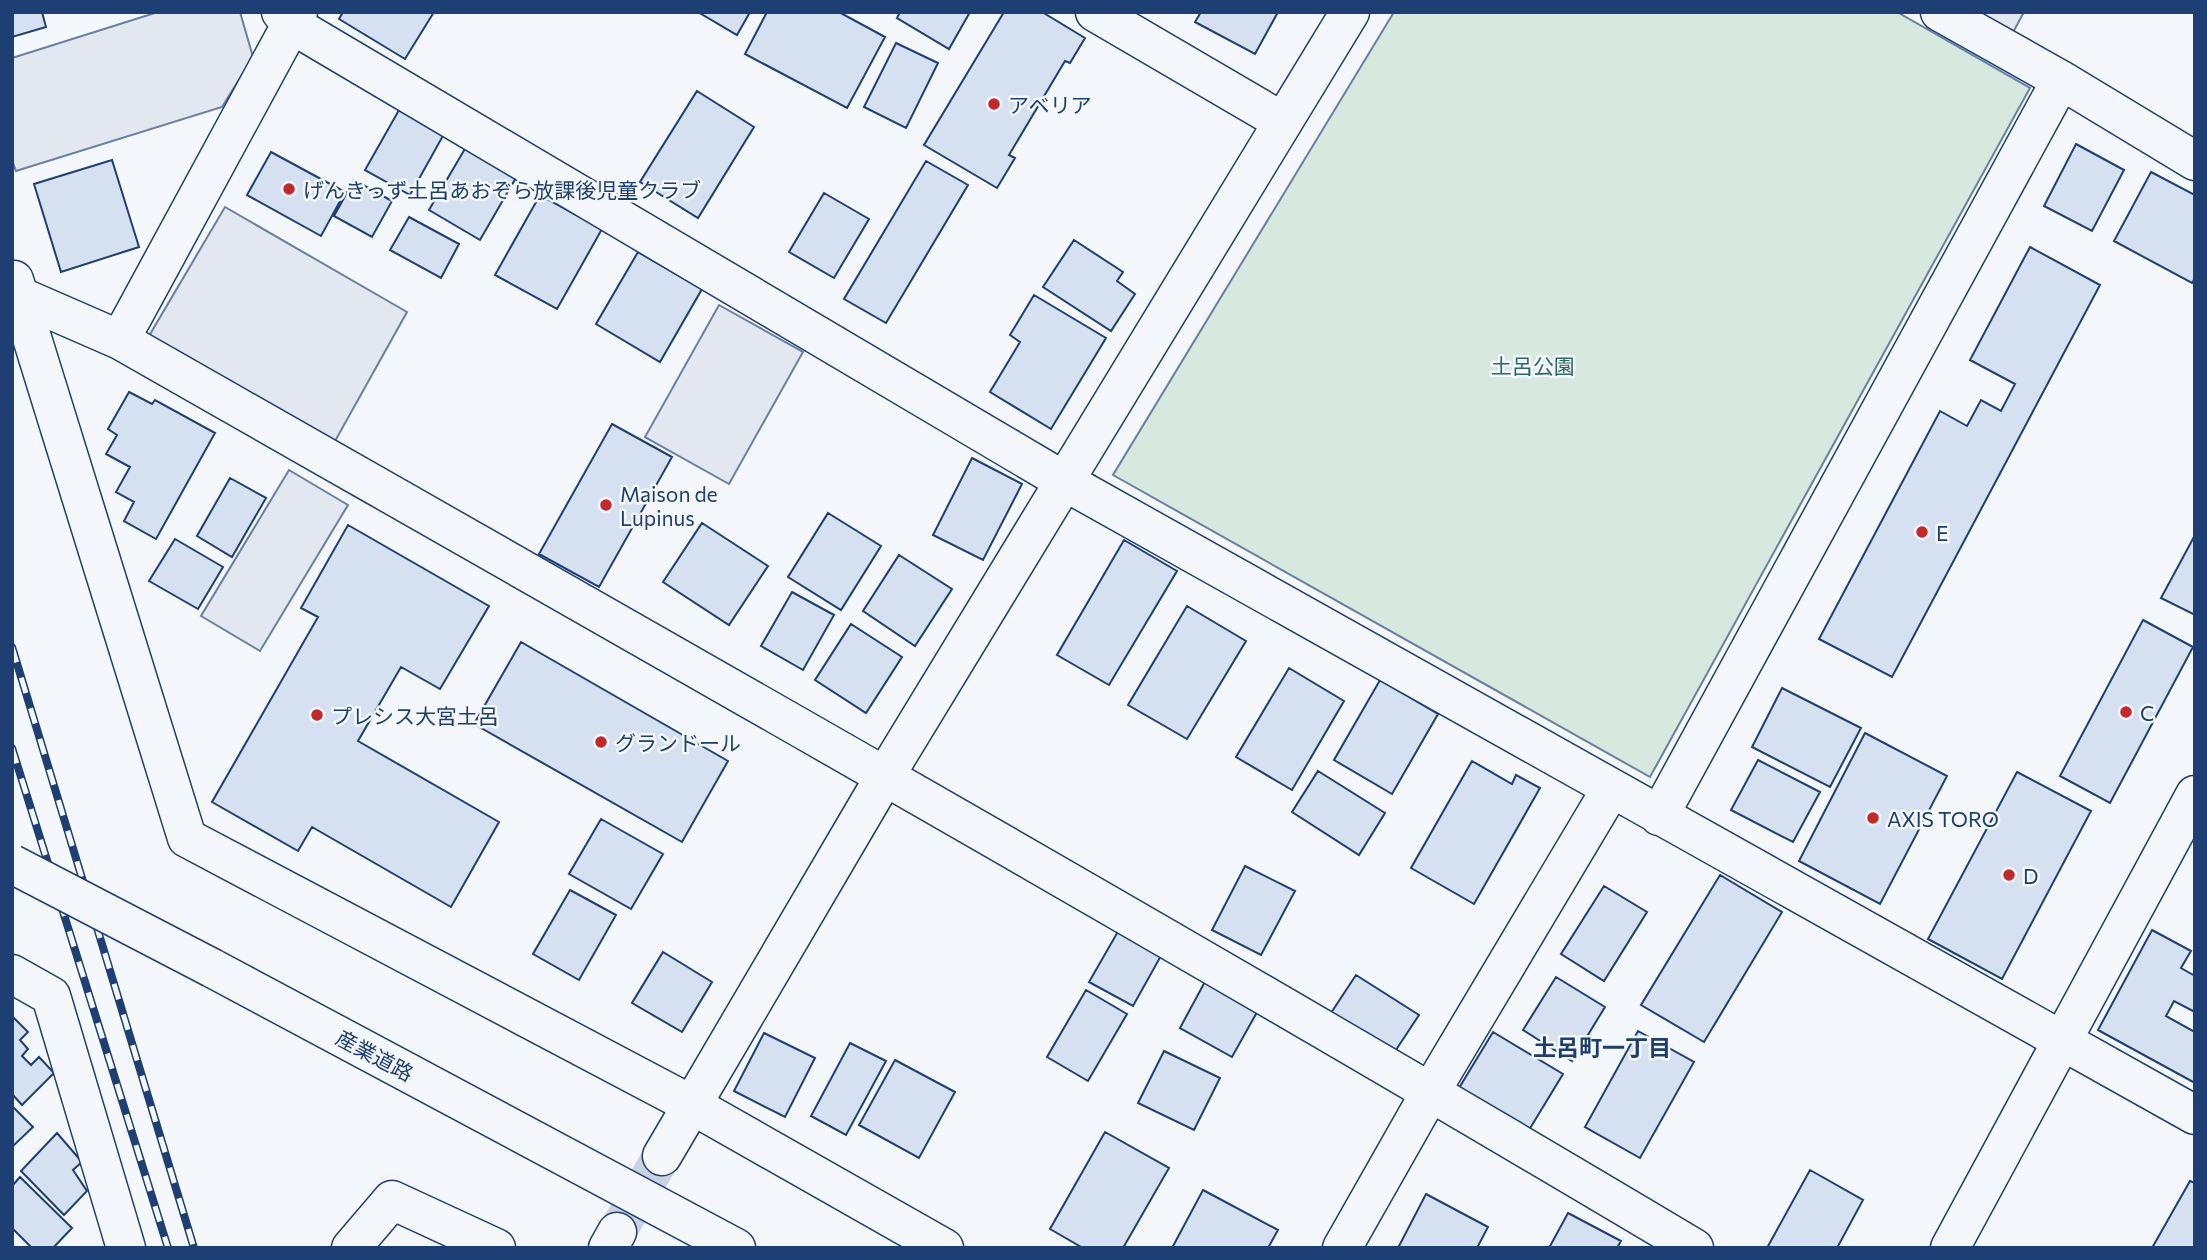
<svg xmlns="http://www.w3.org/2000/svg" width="2207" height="1260" font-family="Commissioner,'Noto Sans JP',sans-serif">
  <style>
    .green { fill: #d7e8df; stroke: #687fa3; stroke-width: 2 }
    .parking { fill: #e3e8f0; stroke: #687fa3; stroke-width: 2 }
    .building { fill: #d5e0f0; stroke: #1d3f73; stroke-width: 2 }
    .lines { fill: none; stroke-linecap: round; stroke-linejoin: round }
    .street-tunnel { stroke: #c9d2e0; stroke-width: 38; stroke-dasharray: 38 19; stroke-linecap: butt }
    .street-casing { stroke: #1d3f73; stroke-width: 41 }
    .secondary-casing { stroke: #1d3f73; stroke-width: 41 }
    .primary-casing { stroke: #1d3f73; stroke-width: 41 }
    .street { stroke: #f4f7fb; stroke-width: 38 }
    .secondary { stroke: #f4f7fb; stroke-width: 38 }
    .primary { stroke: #f4f7fb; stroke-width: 38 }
    .rail-casing { stroke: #1d3f73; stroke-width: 8 }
    .rail { stroke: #f4f7fb; stroke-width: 5; stroke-dasharray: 16; stroke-linecap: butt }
    .primary-bridge-casing { stroke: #1d3f73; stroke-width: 41; stroke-linecap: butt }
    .primary-bridge { stroke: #f4f7fb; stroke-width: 38 }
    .poi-dot { fill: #c62828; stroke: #f4f7fb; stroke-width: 2.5 }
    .labels { text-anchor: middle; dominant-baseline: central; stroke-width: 5; stroke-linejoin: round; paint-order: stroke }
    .poi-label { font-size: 21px; fill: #1d3f73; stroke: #f4f7fb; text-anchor: start }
    .park-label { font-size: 21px; fill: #2c6c60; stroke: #f4f7fb }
    .street-label { font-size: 21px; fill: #1d3f73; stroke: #f4f7fb }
    .neighbourhood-label { font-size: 23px; font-weight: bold; fill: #1d3f73; stroke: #f4f7fb }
  </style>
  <rect width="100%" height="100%" fill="#f4f7fb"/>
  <path class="green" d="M 1394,12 L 1897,12 L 2030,88 L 1650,777 L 1113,475 Z"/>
  <path class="parking" d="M 158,12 L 240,12 L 253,57 L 222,107 L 16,171 L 12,160 L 12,58 Z
    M 1969,12 L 2024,12 L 2011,36 Z
    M 225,207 L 407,312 L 334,443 L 149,336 Z
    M 719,305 L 803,352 L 729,484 L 645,437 Z
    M 289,470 L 348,505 L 260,651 L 201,616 Z"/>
  <path class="building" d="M 12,12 L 42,12 L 46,27 L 12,37 Z
    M 343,12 L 434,12 L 405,59 L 339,19 Z
    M 698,12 L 750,12 L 737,35 Z
    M 767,12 L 839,12 L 885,37 L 847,108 L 745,54 Z
    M 900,12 L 970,12 L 949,49 L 897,18 Z
    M 1004,12 L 1042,12 L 1085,38 L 1070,63 L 1065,61 L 1009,155 L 1015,158 L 997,188 L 924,145 Z
    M 1201,12 L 1278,12 L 1255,54 L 1195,22 Z
    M 896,43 L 938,63 L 906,128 L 864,107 Z
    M 697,91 L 754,127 L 698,218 L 640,182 Z
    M 399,110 L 444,134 L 410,195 L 365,170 Z
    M 2076,144 L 2124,170 L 2092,231 L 2044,206 Z
    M 466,147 L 517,176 L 480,240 L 429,210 Z
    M 271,152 L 345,192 L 321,236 L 247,195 Z
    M 112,160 L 139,247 L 61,272 L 34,184 Z
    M 926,161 L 968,185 L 886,323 L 844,299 Z
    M 2151,172 L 2195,195 L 2195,278 L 2192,283 L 2114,241 Z
    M 354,180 L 392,201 L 372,237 L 334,216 Z
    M 824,193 L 869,219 L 834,278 L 789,252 Z
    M 540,195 L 602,229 L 557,309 L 495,275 Z
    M 409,217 L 459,244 L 441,278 L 390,250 Z
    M 1074,240 L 1123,272 L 1117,281 L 1135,294 L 1111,331 L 1043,287 Z
    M 2030,247 L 2100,285 L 1892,677 L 1819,639 L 1940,411 L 1967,426 L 1981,400 L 2001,411 L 2015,384 L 1970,360 Z
    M 638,252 L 702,289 L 660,362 L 596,324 Z
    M 1034,295 L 1106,338 L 1051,429 L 990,392 L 1020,342 L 1010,335 Z
    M 129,392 L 152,404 L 155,400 L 215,433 L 156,539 L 124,521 L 134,502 L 116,492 L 130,467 L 106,454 L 117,435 L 108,429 Z
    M 612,424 L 672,457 L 599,587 L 539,554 Z
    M 972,458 L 1022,484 L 983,560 L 933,535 Z
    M 230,478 L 266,498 L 232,557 L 197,536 Z
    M 828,513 L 881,546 L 841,610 L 788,577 Z
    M 702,523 L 768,566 L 729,625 L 663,582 Z
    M 348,525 L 489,606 L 440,689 L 401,667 L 358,741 L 499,822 L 451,907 L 312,827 L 298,851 L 212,802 L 318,617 L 301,608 Z
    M 2195,535 L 2195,615 L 2161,598 Z
    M 175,539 L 223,567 L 198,609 L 149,581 Z
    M 1124,540 L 1177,571 L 1109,685 L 1057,655 Z
    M 899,555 L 952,589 L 915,646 L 863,611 Z
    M 792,592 L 834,615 L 803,670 L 761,646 Z
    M 1187,606 L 1246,641 L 1187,739 L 1128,705 Z
    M 2143,620 L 2193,647 L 2110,803 L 2060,776 Z
    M 851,624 L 902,657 L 866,713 L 815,680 Z
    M 521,642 L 728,761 L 682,842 L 474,724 Z
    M 1289,668 L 1344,701 L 1292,790 L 1236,757 Z
    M 1380,680 L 1438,714 L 1392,794 L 1334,760 Z
    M 1782,688 L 1861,728 L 1830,787 L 1752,747 Z
    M 1865,733 L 1947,776 L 1880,904 L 1799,861 Z
    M 1758,760 L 1820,792 L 1793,842 L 1731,810 Z
    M 1472,761 L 1512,784 L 1516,775 L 1540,788 L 1474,904 L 1411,868 Z
    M 1318,771 L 1385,813 L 1359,855 L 1292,812 Z
    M 2017,772 L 2091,811 L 2002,979 L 1928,939 Z
    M 601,819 L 663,854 L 631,909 L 569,874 Z
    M 1245,866 L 1295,891 L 1261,955 L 1212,930 Z
    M 1720,875 L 1782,912 L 1704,1042 L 1641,1005 Z
    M 1604,886 L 1647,912 L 1604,981 L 1561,954 Z
    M 570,890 L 616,915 L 579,980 L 533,954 Z
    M 1124,921 L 1167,945 L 1133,1006 L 1089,982 Z
    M 2152,930 L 2191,951 L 2181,968 L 2195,976 L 2195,1012 L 2174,1001 L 2166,1016 L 2195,1032 L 2195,1083 L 2098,1030 Z
    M 663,952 L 712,982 L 682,1032 L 632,1003 Z
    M 1356,975 L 1419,1015 L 1394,1053 L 1331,1013 Z
    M 1208,976 L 1261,1005 L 1232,1057 L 1180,1028 Z
    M 1556,977 L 1605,1007 L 1572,1061 L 1523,1030 Z
    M 1086,990 L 1127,1014 L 1088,1081 L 1047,1057 Z
    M 12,1016 L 28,1032 L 20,1040 L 28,1049 L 22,1056 L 31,1065 L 39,1057 L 54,1073 L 22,1105 L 12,1094 Z
    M 1638,1031 L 1694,1062 L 1640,1158 L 1585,1127 Z
    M 1493,1032 L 1563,1074 L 1526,1135 L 1456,1093 Z
    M 764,1033 L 815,1058 L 785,1117 L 734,1091 Z
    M 850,1043 L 886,1061 L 846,1135 L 811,1116 Z
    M 1164,1051 L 1220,1078 L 1194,1130 L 1138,1103 Z
    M 895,1060 L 955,1092 L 919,1158 L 859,1125 Z
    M 12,1106 L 33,1127 L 12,1147 Z
    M 1105,1132 L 1169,1168 L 1123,1248 L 1083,1248 L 1050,1229 Z
    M 57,1133 L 82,1162 L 73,1170 L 87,1191 L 64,1215 L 21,1171 Z
    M 1810,1170 L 1863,1200 L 1837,1248 L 1767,1248 Z
    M 20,1177 L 72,1228 L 53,1248 L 32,1248 L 12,1228 L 12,1186 Z
    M 2190,1181 L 2195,1183 L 2195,1248 L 2152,1248 Z
    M 1203,1190 L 1278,1230 L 1268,1248 L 1172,1248 Z
    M 1426,1194 L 1488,1227 L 1477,1248 L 1398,1248 Z
    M 1568,1213 L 1621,1241 L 1617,1248 L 1549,1248 Z"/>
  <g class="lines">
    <path class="street-tunnel" d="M 617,1232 L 662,1156"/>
    <g class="street-casing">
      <path id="street" d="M 281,12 L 291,24 L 1064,481 L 2195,1115
        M 1095,12 L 1283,122
        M 1940,12 L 2061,80 L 2195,161
        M 14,280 L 187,838 L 692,1105 L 944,1248
        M 19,296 L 120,340 C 646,640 1174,938 1694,1248
        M 120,340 L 298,12
        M 1659,816 L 2061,80
        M 662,1156 L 885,776 L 1350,12
        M 351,1248 L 392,1200 L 496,1248
        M 608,1248 L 617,1232
        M 1342,1248 L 1431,1091 L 1611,789
        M 1950,1248 L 2195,795"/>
    </g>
    <g class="secondary-casing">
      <path id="secondary" d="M 12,974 L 51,996 L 126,1248"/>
    </g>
    <g class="primary-casing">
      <path id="primary" d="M 212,968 L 736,1248"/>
    </g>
    <use href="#street" class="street"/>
    <use href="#secondary" class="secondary"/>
    <use href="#primary" class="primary"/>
    <g class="rail-casing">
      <path id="rail" d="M 12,647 L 194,1248
        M 12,748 L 168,1248"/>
    </g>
    <use href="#rail" class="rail"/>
    <g class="primary-bridge-casing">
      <path id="primary-bridge" d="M 12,864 L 212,968"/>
    </g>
    <use href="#primary-bridge" class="primary-bridge"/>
  </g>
  <g class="poi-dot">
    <circle cx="994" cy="104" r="7"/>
    <circle cx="289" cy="189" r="7"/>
    <circle cx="606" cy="505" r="7"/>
    <circle cx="1922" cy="532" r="7"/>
    <circle cx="2126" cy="712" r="7"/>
    <circle cx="317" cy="715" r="7"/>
    <circle cx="601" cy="742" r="7"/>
    <circle cx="1873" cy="818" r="7"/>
    <circle cx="2009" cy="875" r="7"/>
  </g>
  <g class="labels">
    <g class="poi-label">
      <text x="1008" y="104">アベリア</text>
      <text x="303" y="189">げんきっず土呂あおぞら放課後児童クラブ</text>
      <text x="620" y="493">Maison de<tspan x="620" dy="24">Lupinus</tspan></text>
      <text x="1936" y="532">E</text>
      <text x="2140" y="712">C</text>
      <text x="331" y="715">プレシス大宮土呂</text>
      <text x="615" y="742">グランドール</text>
      <text x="1887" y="818">AXIS TORO</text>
      <text x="2023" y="875">D</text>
    </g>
    <g class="park-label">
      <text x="1533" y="365">土呂公園</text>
    </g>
    <g class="street-label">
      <text transform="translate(375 1055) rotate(28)">産業道路</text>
    </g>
    <g class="neighbourhood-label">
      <text x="1602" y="1047">土呂町一丁目</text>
    </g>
  </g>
  <rect width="2207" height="1260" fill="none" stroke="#1d3f73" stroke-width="28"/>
</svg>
